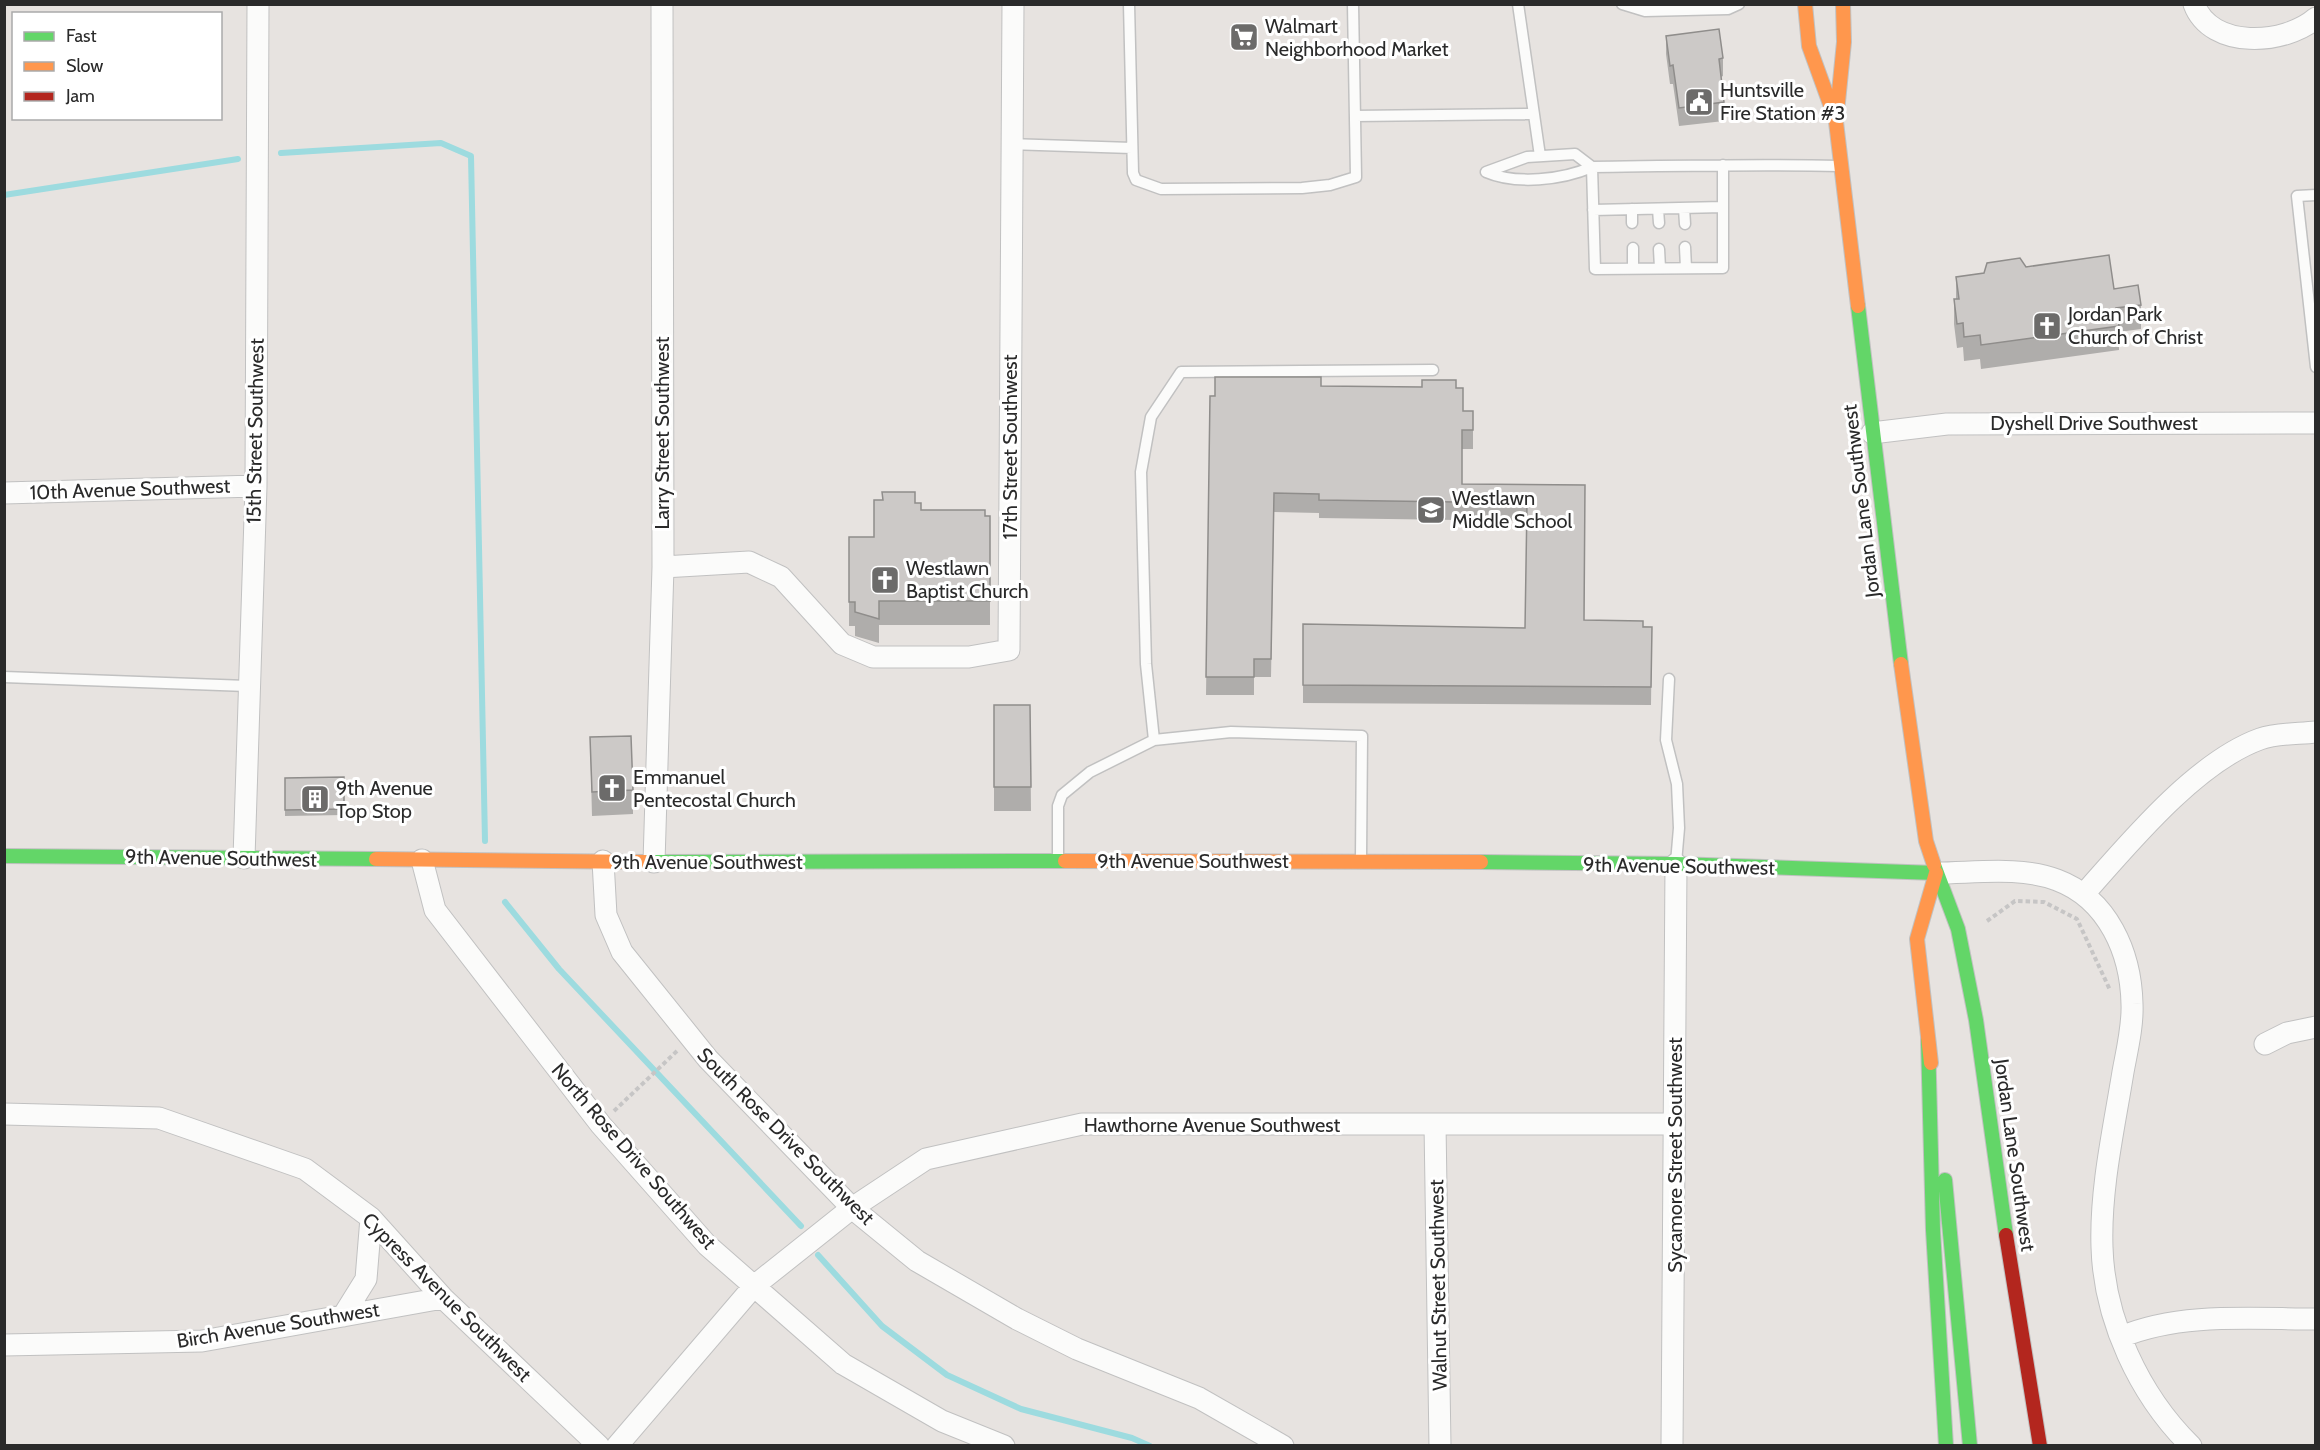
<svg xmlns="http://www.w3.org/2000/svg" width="2320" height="1450" font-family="Cabin,sans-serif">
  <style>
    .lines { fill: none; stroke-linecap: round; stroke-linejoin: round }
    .stream { stroke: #9ddbdf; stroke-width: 6 }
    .lane-casing { stroke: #c1c1c1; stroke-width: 13 }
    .street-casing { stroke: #c1c1c1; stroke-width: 23 }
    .fast-casing { stroke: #c1c1c1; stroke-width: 16 }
    .slow-casing { stroke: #c1c1c1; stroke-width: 16 }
    .jam-casing { stroke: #c1c1c1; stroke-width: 16 }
    .path { stroke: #c6c5c5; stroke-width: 4; stroke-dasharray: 4.5 3; stroke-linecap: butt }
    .lane { stroke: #fbfbfa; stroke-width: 10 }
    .street { stroke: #fbfbfa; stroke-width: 21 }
    .fast { stroke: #63d668; stroke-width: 14 }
    .slow { stroke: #ff974d; stroke-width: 14 }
    .jam { stroke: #b3261e; stroke-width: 14 }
    .wall { fill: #afadab }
    .building { fill: #ccc9c7; stroke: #8f8d8b; stroke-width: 1.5 }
    .labels { text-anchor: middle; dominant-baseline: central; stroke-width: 6; stroke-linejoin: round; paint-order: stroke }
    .poi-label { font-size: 20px; fill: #2a2a2a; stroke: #fff; text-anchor: start }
    .street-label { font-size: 20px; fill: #2a2a2a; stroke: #fff }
  </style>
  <rect width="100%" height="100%" fill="#e7e3e0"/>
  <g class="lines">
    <path class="stream" d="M 281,153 L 441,143 L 471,156 L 485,841
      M 4,195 L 238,159
      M 505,902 L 559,969 L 801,1226
      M 818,1255 L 882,1326 L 947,1375 L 1021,1409 L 1132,1438 L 1150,1446"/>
    <g class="lane-casing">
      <path id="lane" d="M 1129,4 L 1133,173 L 1136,180 L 1161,189 L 1302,188 L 1330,185 L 1356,177 L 1353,4
        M 1518,4 L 1540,156
        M 1622,4 L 1645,11 L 1728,9 L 1739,4
        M 1355,116 L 1534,114
        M 1011,144 L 1132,148
        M 1723,165 L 1723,268 L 1595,269 L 1592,167 L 1575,154 L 1527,157 L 1486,172 C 1516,185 1562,180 1592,167 C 1674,166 1757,164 1839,166
        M 2316,195 L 2297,196 L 2316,367
        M 1684,208 L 1685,224
        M 1632,209 L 1632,223
        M 1658,209 L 1659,223
        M 1593,210 L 1723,207
        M 1685,247 L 1686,268
        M 1633,248 L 1633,268
        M 1659,249 L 1660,268
        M 4,677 L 247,686
        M 1669,679 L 1666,740 L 1677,784 L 1679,828 L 1676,863
        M 1154,740 L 1146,664 L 1141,472 L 1151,417 L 1181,372 L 1433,370
        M 1058,861 L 1058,806 L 1062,795 L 1090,772 L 1154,740 L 1231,732 L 1362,736 L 1361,859"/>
    </g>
    <g class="street-casing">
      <path id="street" d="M 2194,4 C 2211,50 2285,45 2316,18
        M 1872,433 L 1947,424 L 2316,423
        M 4,493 L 256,486
        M 663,567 L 749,562 L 781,577 L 842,644 L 873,657 L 969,657 L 1009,650 L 1013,4
        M 244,858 L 256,486 L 258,4
        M 422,860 L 435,910 L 601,1125 L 707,1245 L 843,1364 L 942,1421 L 1004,1446
        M 603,861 L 606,915 L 622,952 L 708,1059 L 852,1208 L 917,1261 L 1017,1319 L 1077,1349 L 1199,1398 L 1283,1446
        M 654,862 L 663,567 L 662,4
        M 1936,873 C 1974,873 2021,866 2057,880 C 2108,899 2131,953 2132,1004 C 2133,1026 2127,1050 2123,1072 C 2114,1128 2100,1189 2102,1247 C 2104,1319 2139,1395 2191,1446
        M 2084,894 C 2129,843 2196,762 2260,739 C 2277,733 2298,734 2316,732
        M 2265,1044 L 2287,1033 L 2316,1027
        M 4,1114 L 159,1118 L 305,1169 L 371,1218 L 443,1298 L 599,1446
        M 1435,1124 L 1440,1446
        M 343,1316 L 366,1279 L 371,1218
        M 2121,1337 C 2180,1312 2253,1319 2316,1319
        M 4,1345 L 202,1341 L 443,1298
        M 617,1446 L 754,1286 L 852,1208 L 926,1159 L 1082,1124 L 1674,1124
        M 1672,1446 L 1676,864"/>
    </g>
    <g class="fast-casing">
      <path id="fast" d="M 1858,306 L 1901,664
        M 4,856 L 376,859
        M 645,862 L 1065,861
        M 1481,862 L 1676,864 L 1936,873
        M 1934,865 L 1958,929 L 1976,1020 L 2006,1235
        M 1928,1040 L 1933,1230 L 1946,1446
        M 1945,1180 L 1970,1446"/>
    </g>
    <g class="slow-casing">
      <path id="slow" d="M 1805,4 L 1809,46 L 1834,115
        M 1843,4 L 1844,42 L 1836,122 L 1858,306
        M 1901,664 L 1926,841 L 1934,865
        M 376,859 L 645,862
        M 1065,861 L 1481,862
        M 1931,1063 L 1917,939 L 1936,873"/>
    </g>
    <g class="jam-casing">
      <path id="jam" d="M 2006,1235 L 2040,1446"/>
    </g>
    <path class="path" d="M 1987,921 L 2015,901 L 2044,902 L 2077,919 L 2110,990
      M 614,1111 L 678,1050"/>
    <use href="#lane" class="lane"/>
    <use href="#street" class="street"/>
    <use href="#fast" class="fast"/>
    <use href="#slow" class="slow"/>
    <use href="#jam" class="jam"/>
  </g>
  <path class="wall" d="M 1666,36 L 1723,58 L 1723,76 L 1721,77 L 1724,102 L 1724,121 L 1679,126 L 1673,84 L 1670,84 L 1666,54 Z
    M 2026,267 L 2114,289 L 2141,305 L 2141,329 L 2119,332 L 2119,350 L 1981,369 L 1980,359 L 1964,361 L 1963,347 L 1957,348 L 1954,324 L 1954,299 L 1956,299 L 1956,277 Z
    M 1321,386 L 1456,388 L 1463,411 L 1473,411 L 1473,449 L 1462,449 L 1462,484 L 1585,485 L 1584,620 L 1652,627 L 1651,705 L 1303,703 L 1303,624 L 1525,628 L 1527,521 L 1319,518 L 1319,513 L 1274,512 L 1271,677 L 1254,677 L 1254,695 L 1206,695 L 1210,396 Z
    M 915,503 L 921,510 L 990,516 L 990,625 L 879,625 L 879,643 L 855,636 L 855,626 L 849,626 L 849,537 L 874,537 Z
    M 994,705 L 1030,705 L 1031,811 L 994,811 Z
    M 590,737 L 633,790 L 633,814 L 592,816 Z
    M 344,777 L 344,815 L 285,816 L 285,778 Z"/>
  <path class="building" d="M 1719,29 L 1723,58 L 1719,59 L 1724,102 L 1679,108 L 1673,65 L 1670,66 L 1666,36 Z
    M 2109,255 L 2114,289 L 2138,285 L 2141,305 L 2116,308 L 2119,326 L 1981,345 L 1980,335 L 1964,337 L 1963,323 L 1957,324 L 1954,299 L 1959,299 L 1956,277 L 1984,273 L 1987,263 L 2020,258 L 2026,267 Z
    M 1215,377 L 1321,377 L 1321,386 L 1422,387 L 1422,380 L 1456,380 L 1456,388 L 1463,388 L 1463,411 L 1473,411 L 1473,430 L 1462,430 L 1462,484 L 1585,485 L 1584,620 L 1643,621 L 1643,627 L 1652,627 L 1651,687 L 1303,685 L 1303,624 L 1525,628 L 1527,503 L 1319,500 L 1319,494 L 1274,493 L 1271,659 L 1254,659 L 1254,677 L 1206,677 L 1210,396 L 1215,396 Z
    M 882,492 L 915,492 L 915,503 L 921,503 L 921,510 L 985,510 L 985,516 L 990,516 L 990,601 L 879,601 L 879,619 L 855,612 L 855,602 L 849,602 L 849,537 L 874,537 L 874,500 L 883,500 Z
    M 994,705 L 1030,705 L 1031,787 L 994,787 Z
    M 631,736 L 633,790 L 592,792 L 590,737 Z
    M 344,777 L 344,809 L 285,810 L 285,778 Z"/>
  <defs>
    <g id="supermarket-square" transform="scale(1.5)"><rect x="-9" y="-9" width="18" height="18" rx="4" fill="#6c6b6a" stroke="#fff"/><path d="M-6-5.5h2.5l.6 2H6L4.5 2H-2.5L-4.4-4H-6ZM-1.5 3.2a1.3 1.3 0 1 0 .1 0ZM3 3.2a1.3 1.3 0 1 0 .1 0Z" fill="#fff"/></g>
    <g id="civic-square" transform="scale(1.5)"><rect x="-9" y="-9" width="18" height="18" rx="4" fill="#6c6b6a" stroke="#fff"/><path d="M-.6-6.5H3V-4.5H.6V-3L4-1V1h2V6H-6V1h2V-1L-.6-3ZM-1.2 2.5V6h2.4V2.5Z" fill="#fff"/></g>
    <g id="church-square" transform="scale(1.5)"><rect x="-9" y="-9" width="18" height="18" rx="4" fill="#6c6b6a" stroke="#fff"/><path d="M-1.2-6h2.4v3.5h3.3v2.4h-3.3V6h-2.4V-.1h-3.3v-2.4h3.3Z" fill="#fff"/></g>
    <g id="school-square" transform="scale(1.5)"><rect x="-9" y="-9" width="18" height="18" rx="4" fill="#6c6b6a" stroke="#fff"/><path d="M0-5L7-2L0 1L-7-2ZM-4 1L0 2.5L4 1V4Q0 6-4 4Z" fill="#fff"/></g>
    <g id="building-square" transform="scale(1.5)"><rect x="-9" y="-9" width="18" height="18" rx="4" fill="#6c6b6a" stroke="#fff"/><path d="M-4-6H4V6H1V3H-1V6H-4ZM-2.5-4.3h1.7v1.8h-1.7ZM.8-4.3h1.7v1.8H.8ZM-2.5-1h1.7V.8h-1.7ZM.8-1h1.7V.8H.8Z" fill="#fff"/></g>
  </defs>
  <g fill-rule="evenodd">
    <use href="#supermarket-square" x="1244" y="37"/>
    <use href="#civic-square" x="1699" y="102"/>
    <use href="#church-square" x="2047" y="326"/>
    <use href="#school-square" x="1431" y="510"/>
    <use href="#church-square" x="885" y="580"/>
    <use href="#church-square" x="612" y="788"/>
    <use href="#building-square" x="315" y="799"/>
  </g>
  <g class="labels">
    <g class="poi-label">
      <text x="1265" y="26">Walmart<tspan x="1265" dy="23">Neighborhood Market</tspan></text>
      <text x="1720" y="90">Huntsville<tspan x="1720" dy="23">Fire Station #3</tspan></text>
      <text x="2068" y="314">Jordan Park<tspan x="2068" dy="23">Church of Christ</tspan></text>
      <text x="1452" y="498">Westlawn<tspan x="1452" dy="23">Middle School</tspan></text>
      <text x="906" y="568">Westlawn<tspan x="906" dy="23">Baptist Church</tspan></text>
      <text x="633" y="777">Emmanuel<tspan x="633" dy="23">Pentecostal Church</tspan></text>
      <text x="336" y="788">9th Avenue<tspan x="336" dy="23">Top Stop</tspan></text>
    </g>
    <g class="street-label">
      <text x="2094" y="423">Dyshell Drive Southwest</text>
      <text transform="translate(255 431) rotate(-89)">15th Street Southwest</text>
      <text transform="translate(662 433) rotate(-90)">Larry Street Southwest</text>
      <text transform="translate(1010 447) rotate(-90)">17th Street Southwest</text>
      <text transform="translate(130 489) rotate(-2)">10th Avenue Southwest</text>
      <text transform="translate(1861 501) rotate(-97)">Jordan Lane Southwest</text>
      <text transform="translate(221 858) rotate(1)">9th Avenue Southwest</text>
      <text x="1193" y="861">9th Avenue Southwest</text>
      <text x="707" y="862">9th Avenue Southwest</text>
      <text transform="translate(1679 866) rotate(1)">9th Avenue Southwest</text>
      <text x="1212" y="1125">Hawthorne Avenue Southwest</text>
      <text transform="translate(786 1136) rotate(45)">South Rose Drive Southwest</text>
      <text transform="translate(1675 1155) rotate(-90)">Sycamore Street Southwest</text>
      <text transform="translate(2015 1155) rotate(82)">Jordan Lane Southwest</text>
      <text transform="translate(634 1156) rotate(49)">North Rose Drive Southwest</text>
      <text transform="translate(1438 1285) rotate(-91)">Walnut Street Southwest</text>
      <text transform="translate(447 1297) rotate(45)">Cypress Avenue Southwest</text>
      <text transform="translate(278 1325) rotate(-9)">Birch Avenue Southwest</text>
    </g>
  </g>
  <rect width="2320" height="1450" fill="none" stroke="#2a2a2a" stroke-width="12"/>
  <rect x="12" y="12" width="210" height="108" fill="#ffffff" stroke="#aaaaaa" stroke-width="1.5"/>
  <rect x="24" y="32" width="30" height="9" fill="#63d668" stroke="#aaaaaa" stroke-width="1.5"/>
  <text x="66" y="42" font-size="18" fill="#2a2a2a">Fast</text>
  <rect x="24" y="62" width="30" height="9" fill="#ff974d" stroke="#aaaaaa" stroke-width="1.5"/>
  <text x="66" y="72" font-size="18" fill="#2a2a2a">Slow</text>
  <rect x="24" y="92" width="30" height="9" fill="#b3261e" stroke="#aaaaaa" stroke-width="1.5"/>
  <text x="66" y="102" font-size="18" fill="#2a2a2a">Jam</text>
</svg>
